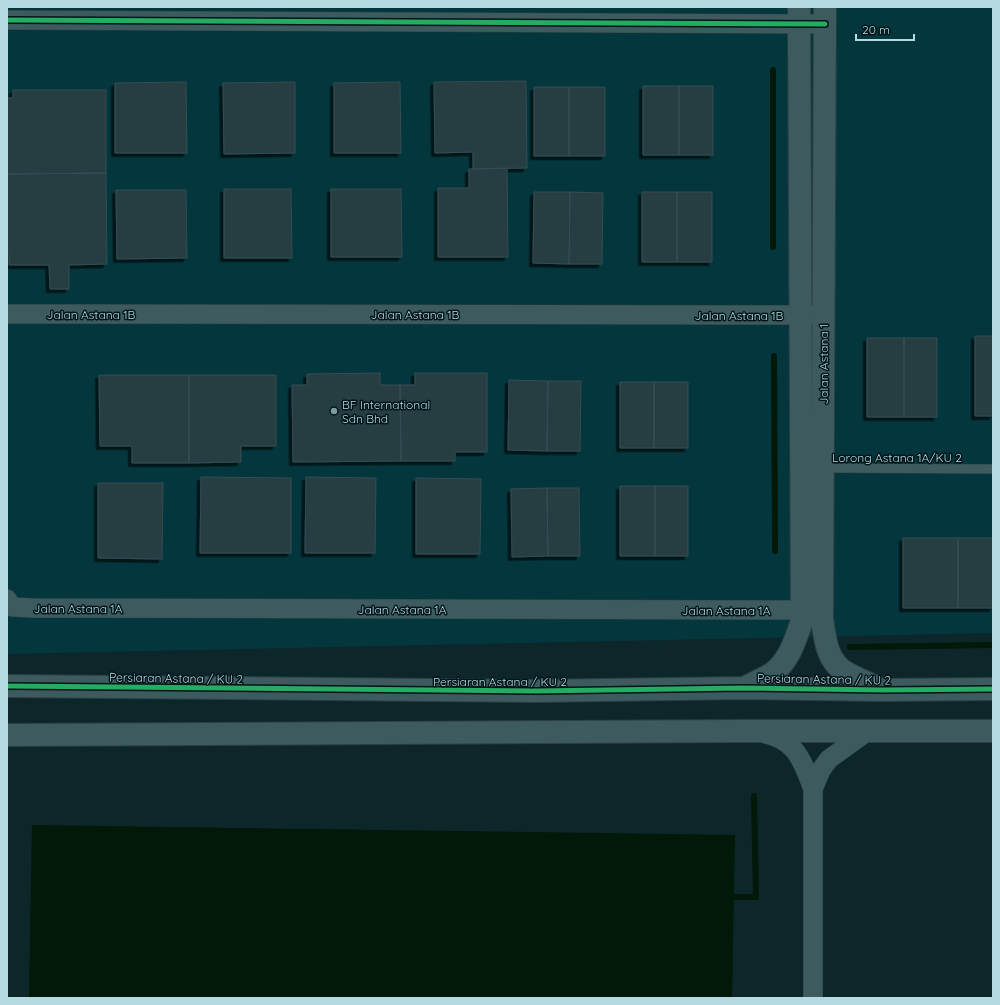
<svg xmlns="http://www.w3.org/2000/svg" width="1000" height="1005" font-family="Quicksand,sans-serif">
  <style>
    .built { fill: #03363d }
    .water { fill: #021808 }
    .lines { fill: none; stroke-linecap: round; stroke-linejoin: round }
    .stream { stroke: #021808; stroke-width: 6 }
    .building { fill: #253d43; stroke: #364d53; filter: url(#shadow) }
    .service-casing { stroke: #2c4043; stroke-width: 10 }
    .minor-casing { stroke: #2c4043; stroke-width: 20 }
    .tertiary-casing { stroke: #2c4043; stroke-width: 24 }
    .service { stroke: #3d5b5f; stroke-width: 9 }
    .minor { stroke: #3d5b5f; stroke-width: 19 }
    .tertiary { stroke: #3d5b5f; stroke-width: 22 }
    .cycleway-casing { stroke: #001519; stroke-width: 8 }
    .cycleway { stroke: #26ab63; stroke-width: 5 }
    .poi-dot { fill: #7a9ba0; stroke: #001519; stroke-width: 1.5 }
    .labels { text-anchor: middle; dominant-baseline: central; stroke-width: 3; stroke-linejoin: round; paint-order: stroke }
    .street-label { font-size: 12px; fill: #b5dae0; stroke: #001519 }
    .poi-label { font-size: 12px; fill: #b5dae0; stroke: #001519; text-anchor: start }
  </style>
  <defs>
    <filter id="shadow"><feDropShadow dx="-3.5" dy="3.5" stdDeviation="0" flood-color="#0009"/></filter>
  </defs>
  <rect width="100%" height="100%" fill="#0d2629"/>
  <path class="built" d="M 7,7 L 993,7 L 993,633 L 7,654 Z"/>
  <path class="water" d="M 32,825 L 735,835 L 732,998 L 29,998 Z"/>
  <g class="lines">
    <path class="stream" d="M 773,247 L 773,70
      M 774,356 L 775,551
      M 850,647 L 993,645
      M 734,897 L 756,897 L 754,796"/>
  </g>
  <path class="building" d="M 526,81 L 527,168 L 473,169 L 473,152 L 435,153 L 434,82 Z
    M 186,82 L 187,153 L 115,153 L 115,83 Z
    M 295,82 L 295,153 L 224,154 L 223,83 Z
    M 400,82 L 401,153 L 334,153 L 334,83 Z
    M 643,86 L 679,86 L 679,155 L 643,155 Z
    M 679,86 L 713,86 L 713,155 L 679,155 Z
    M 534,87 L 569,87 L 569,156 L 534,156 Z
    M 569,87 L 605,87 L 605,156 L 569,156 Z
    M 13,90 L 106,90 L 106,173 L 7,174 L 7,98 L 13,98 Z
    M 507,168 L 508,257 L 438,257 L 438,188 L 469,188 L 469,169 Z
    M 106,173 L 107,264 L 69,265 L 69,289 L 50,289 L 49,265 L 9,265 L 9,252 L 7,252 L 7,174 Z
    M 224,189 L 291,189 L 292,258 L 224,258 Z
    M 331,189 L 401,189 L 402,257 L 331,257 Z
    M 116,190 L 186,190 L 187,258 L 117,259 Z
    M 534,192 L 570,192 L 569,264 L 533,263 Z
    M 570,192 L 603,193 L 602,264 L 569,264 Z
    M 642,192 L 677,192 L 677,262 L 642,262 Z
    M 677,192 L 712,192 L 712,262 L 677,262 Z
    M 975,336 L 993,336 L 993,416 L 975,416 Z
    M 867,338 L 904,338 L 904,417 L 867,417 Z
    M 904,338 L 937,338 L 937,417 L 904,417 Z
    M 380,373 L 380,385 L 400,385 L 401,461 L 293,462 L 292,385 L 307,385 L 307,374 Z
    M 415,373 L 487,373 L 487,452 L 455,452 L 455,461 L 401,461 L 400,385 L 415,385 Z
    M 99,375 L 189,375 L 189,463 L 132,463 L 132,446 L 100,446 Z
    M 189,375 L 276,375 L 276,446 L 241,446 L 241,462 L 189,463 Z
    M 509,380 L 548,381 L 547,451 L 508,450 Z
    M 548,381 L 581,381 L 580,451 L 547,451 Z
    M 620,382 L 654,382 L 654,448 L 620,448 Z
    M 654,382 L 688,382 L 688,448 L 654,448 Z
    M 201,477 L 291,478 L 291,553 L 200,553 Z
    M 306,477 L 376,478 L 375,553 L 305,553 Z
    M 416,478 L 481,479 L 480,554 L 416,554 Z
    M 98,483 L 163,483 L 162,559 L 98,558 Z
    M 620,486 L 655,486 L 655,556 L 620,556 Z
    M 655,486 L 688,486 L 688,556 L 655,556 Z
    M 547,488 L 548,556 L 512,557 L 511,489 Z
    M 547,488 L 579,488 L 580,556 L 548,556 Z
    M 903,538 L 958,538 L 958,608 L 903,608 Z
    M 958,538 L 993,538 L 993,608 L 958,608 Z"/>
  <g class="lines">
    <g class="service-casing">
      <path id="service" d="M 822,468 L 993,469"/>
    </g>
    <g class="minor-casing">
      <path id="minor" d="M 7,20 L 825,24
        M 7,314 L 816,315
        M 7,599 L 12,607 L 33,608 L 801,610
        M 762,733 C 796,739 802,760 813,789 L 813,998
        M 813,789 L 821,770 L 829,759 L 868,731"/>
    </g>
    <g class="tertiary-casing">
      <path id="tertiary" d="M 825,7 L 822,619 C 825,637 826,657 841,669 C 848,675 869,683 878,688
        M 7,686 L 536,691 L 743,688 L 883,690 L 993,689
        M 746,687 C 755,682 766,678 774,672 C 790,659 795,640 802,621 L 799,7
        M 7,735 L 745,731 L 993,731"/>
    </g>
    <use href="#service" class="service"/>
    <use href="#minor" class="minor"/>
    <use href="#tertiary" class="tertiary"/>
    <g class="cycleway-casing">
      <path id="cycleway" d="M 7,20 L 825,24
        M 7,686 L 536,691 L 743,688 L 883,690 L 993,689"/>
    </g>
    <use href="#cycleway" class="cycleway"/>
  </g>
  <circle class="poi-dot" cx="334" cy="411" r="4"/>
  <g class="labels">
    <g class="street-label">
      <text x="91" y="314">Jalan Astana 1B</text>
      <text x="415" y="314">Jalan Astana 1B</text>
      <text x="739" y="315">Jalan Astana 1B</text>
      <text transform="translate(823 364) rotate(-90)">Jalan Astana 1</text>
      <text x="897" y="457">Lorong Astana 1A/KU 2</text>
      <text x="78" y="608">Jalan Astana 1A</text>
      <text x="402" y="609">Jalan Astana 1A</text>
      <text x="726" y="610">Jalan Astana 1A</text>
      <text transform="translate(176 678) rotate(1)">Persiaran Astana / KU 2</text>
      <text transform="translate(824 679) rotate(1)">Persiaran Astana / KU 2</text>
      <text x="500" y="681">Persiaran Astana / KU 2</text>
    </g>
    <g class="poi-label">
      <text x="342" y="404">BF International<tspan x="342" dy="14">Sdn Bhd</tspan></text>
    </g>
  </g>
  <rect width="1000" height="1005" fill="none" stroke="#b5dae0" stroke-width="16"/>
  <path d="M856 34v6h58v-6" fill="none" stroke="#b5dae0" stroke-width="2"/>
  <text x="862" y="34" font-size="12" fill="#b5dae0" stroke="#001519" stroke-width="3" paint-order="stroke">20 m</text>
</svg>
